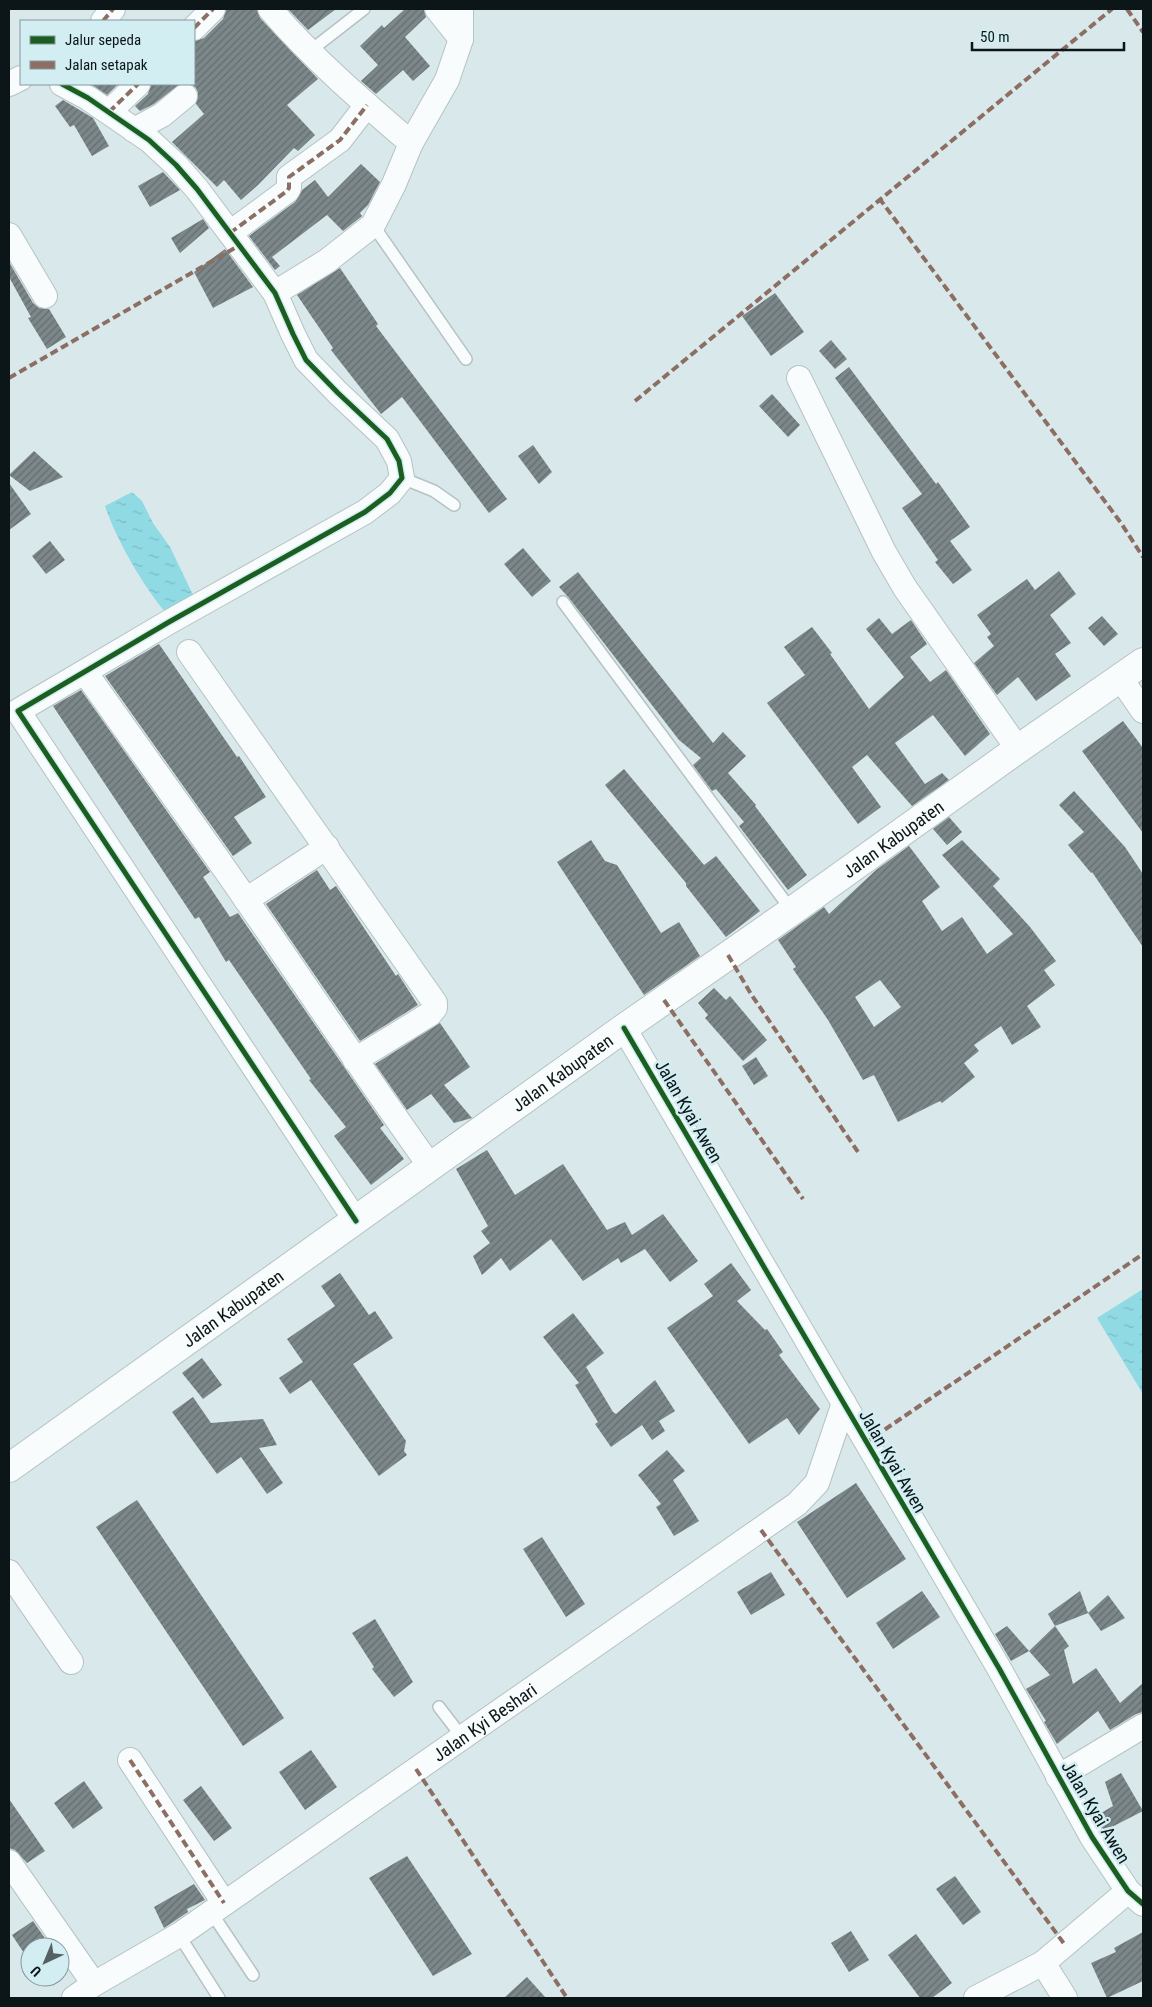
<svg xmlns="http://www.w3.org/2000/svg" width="1152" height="2007" font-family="'Roboto Condensed',sans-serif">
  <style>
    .water { fill: url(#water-ripples) }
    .building { fill: url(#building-hatch); fill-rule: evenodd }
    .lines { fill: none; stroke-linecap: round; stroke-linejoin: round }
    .lane-casing { stroke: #b6c2c4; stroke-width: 14 }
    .street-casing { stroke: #b6c2c4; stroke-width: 26 }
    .secondary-casing { stroke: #b6c2c4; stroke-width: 30 }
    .lane { stroke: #f9fcfc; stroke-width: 11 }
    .street { stroke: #f9fcfc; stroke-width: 24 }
    .secondary { stroke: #f9fcfc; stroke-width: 28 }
    .quiet { stroke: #8d6e63; stroke-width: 4; stroke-dasharray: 8 4; stroke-linecap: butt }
    .cycleway-casing { stroke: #d2eef2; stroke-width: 8 }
    .cycleway { stroke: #1b5e20; stroke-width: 5 }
    .labels { text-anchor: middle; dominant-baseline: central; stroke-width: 5; stroke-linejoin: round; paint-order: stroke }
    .street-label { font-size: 18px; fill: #0c1618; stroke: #d2eef2 }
  </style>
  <defs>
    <pattern id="water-ripples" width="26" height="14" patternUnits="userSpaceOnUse" patternTransform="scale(1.25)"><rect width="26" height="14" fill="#90dae4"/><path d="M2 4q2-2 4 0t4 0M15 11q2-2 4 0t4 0" fill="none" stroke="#7bbac3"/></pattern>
    <pattern id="building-hatch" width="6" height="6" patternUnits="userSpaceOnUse" patternTransform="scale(1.25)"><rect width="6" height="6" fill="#7c8789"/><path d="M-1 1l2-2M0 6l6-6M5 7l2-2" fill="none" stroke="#646d6f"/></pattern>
  </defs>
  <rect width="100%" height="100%" fill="#d9e8eb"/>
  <path class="water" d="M 132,492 L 142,501 L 153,523 L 170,547 L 195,599 L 166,613 C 143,586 116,539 105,506 Z
    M 1143,1289 L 1143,1394 L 1097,1318 Z"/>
  <path class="building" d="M 226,9 L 257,9 L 260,18 L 318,79 L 287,105 L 315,135 L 298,151 L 294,148 L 258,185 L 241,200 L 224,180 L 217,187 L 172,142 L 204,114 L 196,104 L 198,93 L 196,88 L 191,84 L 194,84 L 194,41 L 204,38 L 223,19 Z
    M 288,9 L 336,9 L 308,30 Z
    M 405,9 L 424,9 L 426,17 L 405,37 L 430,66 L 413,81 L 403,70 L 376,94 L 361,81 L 378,65 L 360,46 L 382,25 L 384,28 Z
    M 91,84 L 118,84 L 107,95 Z
    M 151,84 L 180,84 L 154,104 L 140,111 L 135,106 L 148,94 Z
    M 63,100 L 93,118 L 109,146 L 92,156 L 74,125 L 70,127 L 55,106 Z
    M 361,164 L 380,182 L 368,205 L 360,213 L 362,216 L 343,231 L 327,215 L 272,257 L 280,266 L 275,270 L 249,236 L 295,202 L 302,190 L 315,180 L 328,197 Z
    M 163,172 L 180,190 L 150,207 L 138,186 Z
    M 203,219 L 209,228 L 180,253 L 171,238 Z
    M 225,249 L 253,287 L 213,308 L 194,272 Z
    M 9,262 L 33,303 L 39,308 L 49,309 L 66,337 L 47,349 L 28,318 L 31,317 L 9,277 Z
    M 340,268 L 378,324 L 376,326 L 507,499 L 489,513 L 402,397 L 381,414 L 331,350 L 333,348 L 297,295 Z
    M 775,293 L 804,332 L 771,356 L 742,316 Z
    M 831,340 L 847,359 L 835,369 L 819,351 Z
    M 849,367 L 936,484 L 938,482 L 970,527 L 950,541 L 972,570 L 953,584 L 935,562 L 938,560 L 902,508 L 922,494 L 835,378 Z
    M 772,394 L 800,425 L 788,437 L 759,406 Z
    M 533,445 L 552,472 L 539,484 L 518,456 Z
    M 34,451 L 63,477 L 30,491 L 9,475 Z
    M 9,483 L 31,514 L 9,530 Z
    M 50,541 L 65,560 L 46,574 L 32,556 Z
    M 523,548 L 551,581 L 532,597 L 504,564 Z
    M 1059,571 L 1076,594 L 1050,615 L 1071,643 L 1055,654 L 1071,676 L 1036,701 L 1018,677 L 997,695 L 974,663 L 994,646 L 987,637 L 991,634 L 977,615 L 1027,579 L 1035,590 Z
    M 578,572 L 713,743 L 723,732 L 746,756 L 728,773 L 756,805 L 755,806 L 807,875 L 788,890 L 739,826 L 744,822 L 716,789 L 712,791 L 693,765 L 701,758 L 679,740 L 569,598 L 559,587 Z
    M 1102,616 L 1118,634 L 1104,646 L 1088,628 Z
    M 879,618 L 892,634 L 911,620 L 927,644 L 910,657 L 930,682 L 946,670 L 990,734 L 965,756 L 933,715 L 895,743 L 925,784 L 942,773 L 949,780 L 912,806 L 867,755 L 852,767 L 881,807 L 858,824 L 767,703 L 805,675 L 784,647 L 812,627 L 832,653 L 830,654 L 869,709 L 904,677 L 866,629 Z
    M 159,644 L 237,757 L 239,756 L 266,797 L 234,817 L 252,843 L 233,856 L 105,676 Z
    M 81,690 L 210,872 L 203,877 L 230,917 L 238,913 L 384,1125 L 380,1128 L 404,1159 L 371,1185 L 334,1136 L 346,1127 L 309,1080 L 311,1079 L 229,960 L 226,962 L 199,917 L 195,919 L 53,706 Z
    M 1123,721 L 1143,748 L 1143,833 L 1082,751 Z
    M 624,769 L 704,865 L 716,856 L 760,911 L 726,937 L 686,886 L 686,883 L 605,785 Z
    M 1074,791 L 1125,847 L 1143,874 L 1143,947 L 1092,872 L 1091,873 L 1068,845 L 1084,832 L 1059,805 Z
    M 949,817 L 962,832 L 947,845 L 933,829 Z
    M 591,840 L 605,861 L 617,865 L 661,933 L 679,922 L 700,956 L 644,995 L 557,862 Z
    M 962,840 L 1000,879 L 993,886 L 1030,927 L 1056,961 L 1044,970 L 1055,985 L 1027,1006 L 1041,1027 L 1012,1045 L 1001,1026 L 974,1045 L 979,1051 L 964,1063 L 975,1077 L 942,1103 L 940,1101 L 898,1122 L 874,1075 L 863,1080 L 828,1020 L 793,969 L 796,967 L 778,940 L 824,907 L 829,914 L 876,870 L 909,846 L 940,887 L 922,901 L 942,931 L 962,917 L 987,954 L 1013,934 L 942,855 ZM 880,980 L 901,1007 L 874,1027 L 855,997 Z
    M 317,870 L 330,890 L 336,886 L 396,976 L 398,974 L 418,1005 L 360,1041 L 266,904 Z
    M 714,988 L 726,1000 L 730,996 L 767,1040 L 743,1061 L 705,1018 L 708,1015 L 698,1003 Z
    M 440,1023 L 470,1067 L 444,1085 L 472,1118 L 454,1123 L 431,1094 L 407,1110 L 375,1064 Z
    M 756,1057 L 768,1076 L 754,1085 L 742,1066 Z
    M 487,1150 L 515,1195 L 563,1164 L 607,1230 L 625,1222 L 632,1235 L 663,1214 L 698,1261 L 670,1282 L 645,1249 L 621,1263 L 618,1258 L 583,1281 L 551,1239 L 510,1271 L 501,1258 L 482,1275 L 473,1256 L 490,1243 L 481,1231 L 488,1226 L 456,1169 Z
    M 731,1263 L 751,1290 L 737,1301 L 765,1330 L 767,1329 L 783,1352 L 779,1355 L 820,1409 L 799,1435 L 787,1418 L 749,1444 L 667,1328 L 713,1296 L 704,1284 Z
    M 340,1273 L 369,1315 L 375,1311 L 393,1338 L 353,1364 L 406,1441 L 404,1451 L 407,1455 L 379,1476 L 311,1380 L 290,1394 L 279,1378 L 303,1362 L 287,1339 L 335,1306 L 321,1286 Z
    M 573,1313 L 604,1353 L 586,1367 L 613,1412 L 616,1414 L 655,1380 L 675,1411 L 659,1421 L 665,1431 L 652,1440 L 642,1425 L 611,1447 L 595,1424 L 598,1422 L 575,1385 L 579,1383 L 543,1337 Z
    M 202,1358 L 222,1385 L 203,1399 L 182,1373 Z
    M 193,1397 L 211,1423 L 263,1419 L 277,1445 L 259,1448 L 283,1483 L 267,1494 L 241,1457 L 217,1474 L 172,1412 Z
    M 667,1450 L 685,1471 L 673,1480 L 699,1521 L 674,1536 L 656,1507 L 661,1504 L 638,1475 Z
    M 856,1483 L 906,1559 L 847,1598 L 797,1522 Z
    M 137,1500 L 284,1718 L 243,1746 L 96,1527 Z
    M 542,1537 L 585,1604 L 566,1617 L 523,1549 Z
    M 771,1572 L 785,1595 L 751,1615 L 737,1592 Z
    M 922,1591 L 940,1617 L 893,1649 L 876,1623 Z
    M 1080,1591 L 1088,1613 L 1055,1626 L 1048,1614 Z
    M 1108,1595 L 1125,1618 L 1101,1631 L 1088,1613 Z
    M 375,1619 L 413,1682 L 394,1697 L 372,1669 L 374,1667 L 352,1633 Z
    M 1007,1626 L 1029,1651 L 1011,1661 L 995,1634 Z
    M 1055,1626 L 1069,1646 L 1064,1650 L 1073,1684 L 1096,1668 L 1120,1703 L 1143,1683 L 1143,1712 L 1136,1714 L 1110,1730 L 1098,1711 L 1057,1744 L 1044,1722 L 1046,1721 L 1026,1689 L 1050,1675 L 1029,1651 Z
    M 311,1750 L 337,1787 L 305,1810 L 279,1772 Z
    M 1121,1773 L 1143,1811 L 1104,1831 L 1096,1816 L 1113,1806 L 1105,1782 Z
    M 84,1781 L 103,1808 L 73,1829 L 54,1803 Z
    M 201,1786 L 232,1828 L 214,1841 L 183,1800 Z
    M 9,1799 L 45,1851 L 27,1863 L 15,1850 L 9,1848 Z
    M 407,1856 L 472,1954 L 433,1976 L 369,1878 Z
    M 955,1876 L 981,1912 L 963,1925 L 936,1889 Z
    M 194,1884 L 205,1900 L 187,1909 L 188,1912 L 164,1928 L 154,1907 Z
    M 33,1921 L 51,1947 L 30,1947 L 30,1962 L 12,1935 Z
    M 851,1931 L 869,1960 L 849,1972 L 831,1943 Z
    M 1143,1932 L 1143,1981 L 1107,1998 L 1091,1963 L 1116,1952 L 1114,1948 Z
    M 916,1934 L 952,1983 L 932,1998 L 920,1998 L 888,1955 Z
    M 527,1977 L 546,1998 L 504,1998 Z"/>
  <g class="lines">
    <g class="lane-casing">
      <path id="lane" d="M 310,51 L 364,9
        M 373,225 L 466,359
        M 402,478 L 434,491 L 454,505
        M 563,602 L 792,911
        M 439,1707 L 462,1737
        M 211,1912 L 253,1975
        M 179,1935 L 219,1998"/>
    </g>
    <g class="street-casing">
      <g id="street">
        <path d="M 270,9 C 312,58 362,101 411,143 L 394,184 L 373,225 L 327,261 L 275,293"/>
        <path d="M 437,9 L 461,39 L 461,9"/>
        <path d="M 103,21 L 113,9"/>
        <path d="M 194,28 L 213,9"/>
        <path d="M 9,84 L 21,78"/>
        <path d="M 62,84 L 88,98 L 149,140 L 176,165 L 197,189 L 275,293 L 293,334 L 306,360 L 338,393 L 387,439 L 399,461 L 402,478 L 390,493 L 365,512 L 169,622 L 18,711 L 356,1221"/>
        <path d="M 109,112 L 138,84"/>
        <path d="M 134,130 L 162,115 L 185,96"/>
        <path d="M 411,143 L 447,80 L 461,39"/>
        <path d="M 230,233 L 287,191 L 289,188 L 289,177 L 340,140 L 367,105"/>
        <path d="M 9,235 L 45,296"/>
        <path d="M 799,378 L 884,552 L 905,588 L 1018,749"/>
        <path d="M 189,652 L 435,1003 L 435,1008 L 430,1014 L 355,1060"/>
        <path d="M 85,672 C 139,749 194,824 247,901 C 308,989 367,1078 430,1166"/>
        <path d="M 1121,679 L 1143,711"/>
        <path d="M 246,900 L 327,847"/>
        <path d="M 624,1028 L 1000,1670 L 1092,1837 L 1128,1891 L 1143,1904"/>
        <path d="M 9,1572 L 71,1662"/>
        <path d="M 130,1760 L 224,1903"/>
        <path d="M 1058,1777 L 1143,1726"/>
        <path d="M 9,1862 L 94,1984"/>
        <path d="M 1043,1963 L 1065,1998"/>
        <path id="s1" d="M 74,1998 L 94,1984 L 179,1935 L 797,1504 L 817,1483 L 844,1403"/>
        <path d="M 976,1998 L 1043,1963 L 1128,1891"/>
      </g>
    </g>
    <g class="secondary-casing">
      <g id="secondary">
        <path id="s2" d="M 9,1468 L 624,1028 L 792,911 L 1018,749 L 1143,662"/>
      </g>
    </g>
    <use href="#lane" class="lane"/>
    <use href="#street" class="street"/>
    <use href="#secondary" class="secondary"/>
    <path class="quiet" d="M 1127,9 L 1143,32
      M 103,21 L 113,9
      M 194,28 L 213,9
      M 109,112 L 138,84
      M 879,198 L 1121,523 L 1143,557
      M 230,233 L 287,191 L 289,188 L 289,177 L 340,140 L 367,105
      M 9,378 L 240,245
      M 635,401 L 1112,9
      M 728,955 L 751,994 L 858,1152
      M 664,1000 L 803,1199
      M 865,1443 L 1143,1254
      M 761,1530 L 1065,1945
      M 130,1760 L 224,1903
      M 416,1769 L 567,1998"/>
    <g class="cycleway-casing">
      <path id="cycleway" d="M 62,84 L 88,98 L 149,140 L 176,165 L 197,189 L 275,293 L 293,334 L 306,360 L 338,393 L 387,439 L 399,461 L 402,478 L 390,493 L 365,512 L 169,622 L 18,711 L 356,1221
        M 624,1028 L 1000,1670 L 1092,1837 L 1128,1891 L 1143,1904"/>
    </g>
    <use href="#cycleway" class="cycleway"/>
  </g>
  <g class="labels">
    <g class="street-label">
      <text stroke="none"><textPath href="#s2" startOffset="1085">Jalan Kabupaten</textPath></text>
      <text stroke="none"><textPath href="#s2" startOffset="680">Jalan Kabupaten</textPath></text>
      <text transform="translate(689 1111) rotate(60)">Jalan Kyai Awen</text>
      <text stroke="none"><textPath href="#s2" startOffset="275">Jalan Kabupaten</textPath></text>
      <text transform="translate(893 1461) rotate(60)">Jalan Kyai Awen</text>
      <text stroke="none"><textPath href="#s1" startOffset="495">Jalan Kyi Beshari</textPath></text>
      <text transform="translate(1096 1812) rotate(59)">Jalan Kyai Awen</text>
    </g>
  </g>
  <rect width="1152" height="2007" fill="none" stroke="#0c1618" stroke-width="20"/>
  <rect x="20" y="20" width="175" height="65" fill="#d2eef2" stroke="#83989b"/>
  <rect x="30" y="36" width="25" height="8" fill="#1b5e20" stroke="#83989b"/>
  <text x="65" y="45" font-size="15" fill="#0c1618">Jalur sepeda</text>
  <rect x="30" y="61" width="25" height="8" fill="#8d6e63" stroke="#83989b"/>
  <text x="65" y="70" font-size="15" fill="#0c1618">Jalan setapak</text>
  <g transform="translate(45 1962) rotate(224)"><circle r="24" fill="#d2eef2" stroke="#83989b"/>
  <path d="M0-4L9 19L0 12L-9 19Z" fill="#546062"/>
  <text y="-8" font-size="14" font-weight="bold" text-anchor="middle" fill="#0c1618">U</text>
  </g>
  <path d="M972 42v8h152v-8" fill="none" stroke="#0c1618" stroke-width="2.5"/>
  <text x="980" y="42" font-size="15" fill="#0c1618" stroke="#d2eef2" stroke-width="4" paint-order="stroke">50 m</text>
</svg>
